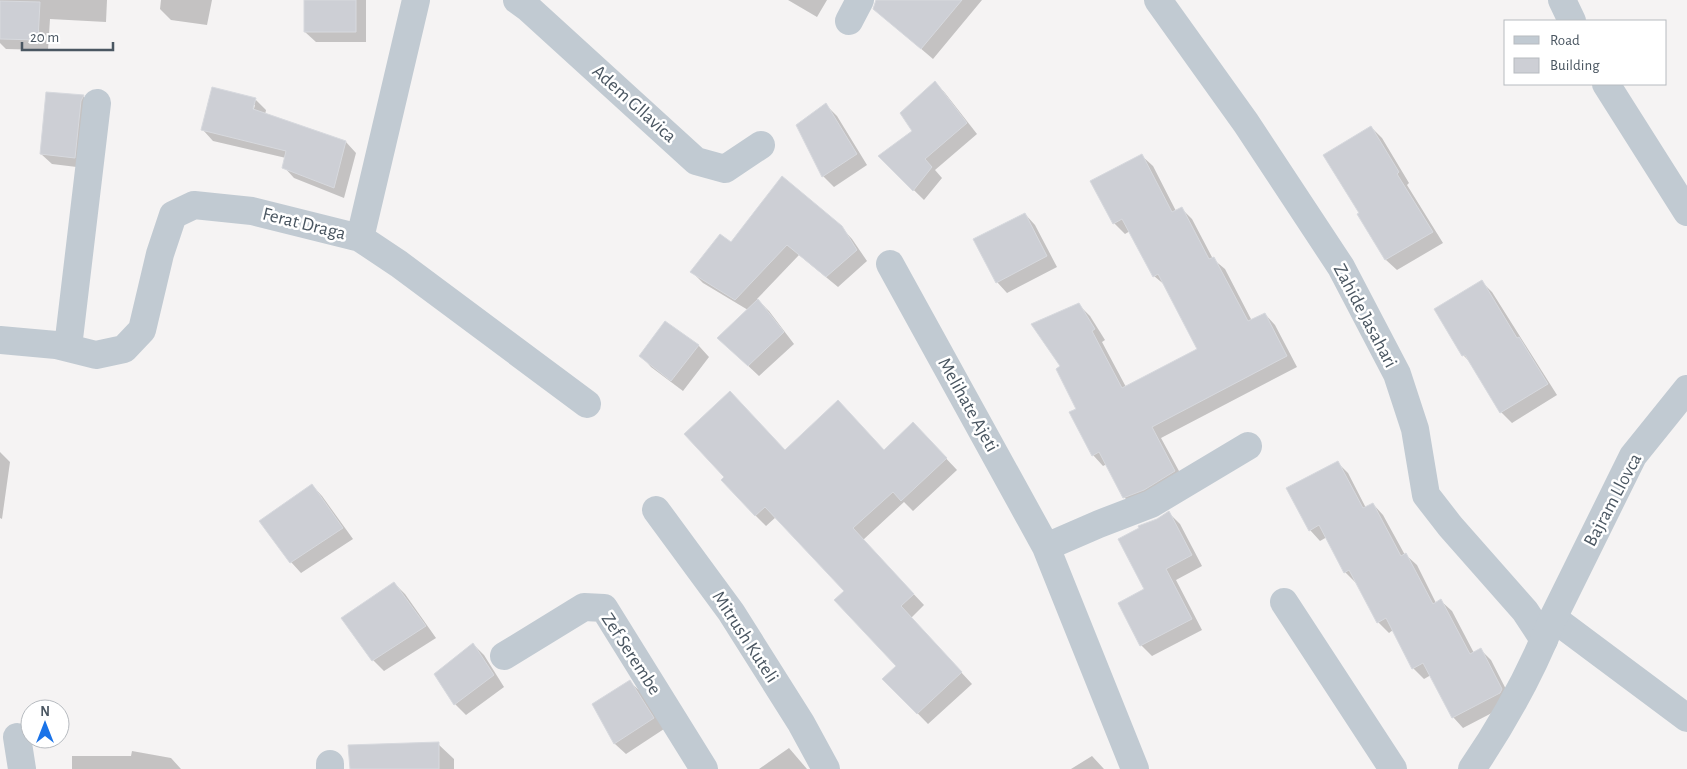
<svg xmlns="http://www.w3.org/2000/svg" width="1687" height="769" font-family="'Alegreya Sans',sans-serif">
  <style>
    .shadow { fill: #0003; fill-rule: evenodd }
    .building { fill: #cdcfd5; stroke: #d7d9de }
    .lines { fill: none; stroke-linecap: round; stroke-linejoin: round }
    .minor { stroke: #c1cad2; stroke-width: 28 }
    .tertiary { stroke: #c1cad2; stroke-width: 28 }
    .labels { text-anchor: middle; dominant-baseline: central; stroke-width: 5; stroke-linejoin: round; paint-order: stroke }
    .street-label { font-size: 19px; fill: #4a5661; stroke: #fff }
  </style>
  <rect width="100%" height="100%" fill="#f5f3f3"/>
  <path class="shadow" d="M 0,0 L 107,0 L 106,22 L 50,19 L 48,50 L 6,49 L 0,43 Z
    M 161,0 L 212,0 L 207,25 L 171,20 L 160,9 Z
    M 305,0 L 366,0 L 366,42 L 316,42 L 305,32 Z
    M 788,0 L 827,0 L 817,17 Z
    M 888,0 L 982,0 L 933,59 L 878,12 Z
    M 935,82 L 945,93 L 977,134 L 935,170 L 942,178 L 924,200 L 879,156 L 914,131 Z
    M 83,96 L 94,107 L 85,168 L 52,164 L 41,154 Z
    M 255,99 L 266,110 L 265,115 L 346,142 L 356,153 L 344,198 L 294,178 L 284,167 L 286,158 L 213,141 L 203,130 ZM 253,105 L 255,105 L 252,116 Z
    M 826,105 L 837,116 L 867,165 L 834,187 L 823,176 Z
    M 1371,127 L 1382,138 L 1409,183 L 1407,185 L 1443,243 L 1397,270 L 1386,260 L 1358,214 L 1361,213 Z
    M 1142,156 L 1153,166 L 1176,211 L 1181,208 L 1192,219 L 1213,259 L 1225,269 L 1252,321 L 1265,314 L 1275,325 L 1297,367 L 1161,438 L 1185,482 L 1135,508 L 1124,497 L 1107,464 L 1103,466 L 1093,455 L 1062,367 L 1079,305 L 1090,316 L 1105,340 L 1102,342 L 1126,387 L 1199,349 L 1166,286 L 1154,276 L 1130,231 L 1125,234 L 1114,223 Z
    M 1025,214 L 1035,225 L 1057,267 L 1007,293 L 997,282 Z
    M 841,227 L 852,239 L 867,261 L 838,287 L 799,255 L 757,299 L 769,311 L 794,344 L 759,376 L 729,348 L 748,310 L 703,283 L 692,272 L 732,243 Z
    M 1482,282 L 1492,292 L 1557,395 L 1512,423 L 1501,412 L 1471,363 L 1463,355 Z
    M 666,323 L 699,346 L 709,357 L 683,391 L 651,367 L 641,356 Z
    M 924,435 L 957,470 L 913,511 L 904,502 L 863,540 L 924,605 L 911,618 L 972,684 L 928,724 L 884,679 L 897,666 L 846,591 L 776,517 L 766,526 L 755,515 L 785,451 L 884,451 Z
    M 0,452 L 10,462 L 2,519 L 0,518 Z
    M 1337,462 L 1348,473 L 1366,508 L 1373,504 L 1383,515 L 1405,555 L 1406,555 L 1417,565 L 1436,603 L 1441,601 L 1452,611 L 1474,653 L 1481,650 L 1491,660 L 1512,701 L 1511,703 L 1463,728 L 1453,717 L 1431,675 L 1424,679 L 1413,668 L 1393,630 L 1389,633 L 1378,622 L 1357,582 L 1356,583 L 1345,572 L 1327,537 L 1320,541 L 1310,530 Z
    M 312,485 L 322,496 L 353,539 L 301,573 L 291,562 Z
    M 1169,513 L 1180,524 L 1202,566 L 1176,580 L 1202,630 L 1152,656 L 1141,645 L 1120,604 L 1146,590 L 1141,528 Z
    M 394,583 L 405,594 L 436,638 L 384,671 L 373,660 Z
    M 473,644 L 484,655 L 504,687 L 466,715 L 455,704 Z
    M 630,682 L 641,692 L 664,729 L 626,754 L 615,744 L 594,705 Z
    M 438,744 L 454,759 L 454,769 L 351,769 Z
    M 789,748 L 807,769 L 759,769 Z
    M 132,751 L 171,758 L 181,769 L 72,769 L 72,756 L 131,756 Z
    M 1092,756 L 1104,769 L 1071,769 Z"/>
  <path class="building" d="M 304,0 L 356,0 L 356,32 L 304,32 Z
    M 876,0 L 962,0 L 921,49 L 873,9 Z
    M 0,1 L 40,2 L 38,40 L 0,39 Z
    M 935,81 L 967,123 L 925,159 L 932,167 L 913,191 L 878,156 L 912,131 L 900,113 Z
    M 212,87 L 256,98 L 253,109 L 346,141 L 334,188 L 282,168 L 286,151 L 201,130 Z
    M 46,92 L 84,95 L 81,101 L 75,158 L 40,154 Z
    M 826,103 L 857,154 L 822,177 L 796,125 Z
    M 1371,126 L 1399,172 L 1397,174 L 1433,232 L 1385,260 L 1357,214 L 1359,213 L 1323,155 Z
    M 1142,154 L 1172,212 L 1182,207 L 1209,259 L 1214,257 L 1248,321 L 1265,313 L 1287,356 L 1152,427 L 1175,471 L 1144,490 L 1123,498 L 1099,452 L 1092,456 L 1069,412 L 1076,409 L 1056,369 L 1060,366 L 1031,324 L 1079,303 L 1095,329 L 1092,331 L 1122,388 L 1197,349 L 1158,274 L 1153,277 L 1122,219 L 1113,224 L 1090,181 Z
    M 782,176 L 842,226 L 857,250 L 826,277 L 787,245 L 735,300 L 690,272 L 720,234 L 731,242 Z
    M 1025,213 L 1047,256 L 996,283 L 973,239 Z
    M 1482,280 L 1517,338 L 1519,337 L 1548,384 L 1500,413 L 1465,355 L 1462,356 L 1434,309 Z
    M 758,299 L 784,332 L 748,366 L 717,338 Z
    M 665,321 L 699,345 L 671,381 L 639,356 Z
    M 730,391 L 785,450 L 838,400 L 884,450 L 913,422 L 947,458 L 901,501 L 893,492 L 853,528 L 914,594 L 901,606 L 962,672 L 917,714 L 882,679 L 896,666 L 834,600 L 844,591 L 765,507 L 755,516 L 721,480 L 724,477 L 684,434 Z
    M 1338,461 L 1363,508 L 1373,503 L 1401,556 L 1406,553 L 1433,604 L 1441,599 L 1470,654 L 1481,648 L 1502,689 L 1500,693 L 1452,718 L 1423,663 L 1412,669 L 1386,618 L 1377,623 L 1349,570 L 1344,573 L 1319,525 L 1309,531 L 1286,488 Z
    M 312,484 L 343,528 L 290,563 L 259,521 Z
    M 1169,511 L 1192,555 L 1166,569 L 1192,619 L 1140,646 L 1118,603 L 1144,589 L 1118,539 L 1139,528 L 1138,526 L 1157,519 Z
    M 394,582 L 426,626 L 372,661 L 341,618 Z
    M 473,643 L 494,675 L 454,705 L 434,674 Z
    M 630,680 L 654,718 L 614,744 L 592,704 Z
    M 439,742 L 439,769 L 350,769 L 348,745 Z"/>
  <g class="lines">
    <path class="minor" d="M 517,0 L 528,8 L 696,161 L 725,169 L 761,145
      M 1158,0 L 1246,123 L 1341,267 L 1397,374 L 1415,429 L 1426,495 L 1450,526 L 1525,611 L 1544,640
      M 1562,0 L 1572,21
      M 849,21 L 860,0
      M 1606,84 L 1687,212
      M 360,238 L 416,0
      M 890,264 L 1046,547 L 1135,769
      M 0,340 L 56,345 L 96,355 L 124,349 L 142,330 L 160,254 L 173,215 L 194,205 L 252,211 L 360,238 L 399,264 L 587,404
      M 68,347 L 97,103
      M 656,510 L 731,612 L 801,723 L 826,769
      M 1046,547 L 1099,524 L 1151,504 L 1248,446
      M 1284,602 L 1393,769
      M 1553,618 L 1687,718
      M 504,656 L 584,607 L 604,608 L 704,769
      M 17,737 L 22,769
      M 330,769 L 330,764"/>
    <path class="tertiary" d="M 1472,769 C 1504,722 1532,671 1553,618 L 1633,456 L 1687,389"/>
  </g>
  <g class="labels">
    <g class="street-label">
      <text transform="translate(634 104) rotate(42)">Adem Gllavica</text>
      <text transform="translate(304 224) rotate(14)">Ferat Draga</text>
      <text transform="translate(1365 316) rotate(62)">Zahide Jasahari</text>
      <text transform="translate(968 405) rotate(61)">Melihate Ajeti</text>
      <text transform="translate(1613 500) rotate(-62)">Bajram Llovca</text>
      <text transform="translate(745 637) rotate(57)">Mitrush Kuteli</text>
      <text transform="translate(631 654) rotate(57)">Zef Serembe</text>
    </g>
  </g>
  <rect x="1504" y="20" width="162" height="65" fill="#ffffff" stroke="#b7bbc0"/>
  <rect x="1514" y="36" width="25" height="8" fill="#c1cad2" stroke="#b7bbc0"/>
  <text x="1550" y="45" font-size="15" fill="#4a5661">Road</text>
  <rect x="1514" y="58" width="25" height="15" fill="#cdcfd5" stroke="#b7bbc0"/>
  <text x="1550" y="70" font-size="15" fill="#4a5661">Building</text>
  <g transform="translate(45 724)"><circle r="24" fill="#ffffff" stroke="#b7bbc0"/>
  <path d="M0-4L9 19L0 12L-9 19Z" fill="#1a73e8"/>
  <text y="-8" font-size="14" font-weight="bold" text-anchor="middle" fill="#4a5661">N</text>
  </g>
  <path d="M22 42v8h91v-8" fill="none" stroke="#4a5661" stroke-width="2.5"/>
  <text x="30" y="42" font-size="15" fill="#4a5661" stroke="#ffffff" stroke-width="4" paint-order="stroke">20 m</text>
</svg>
